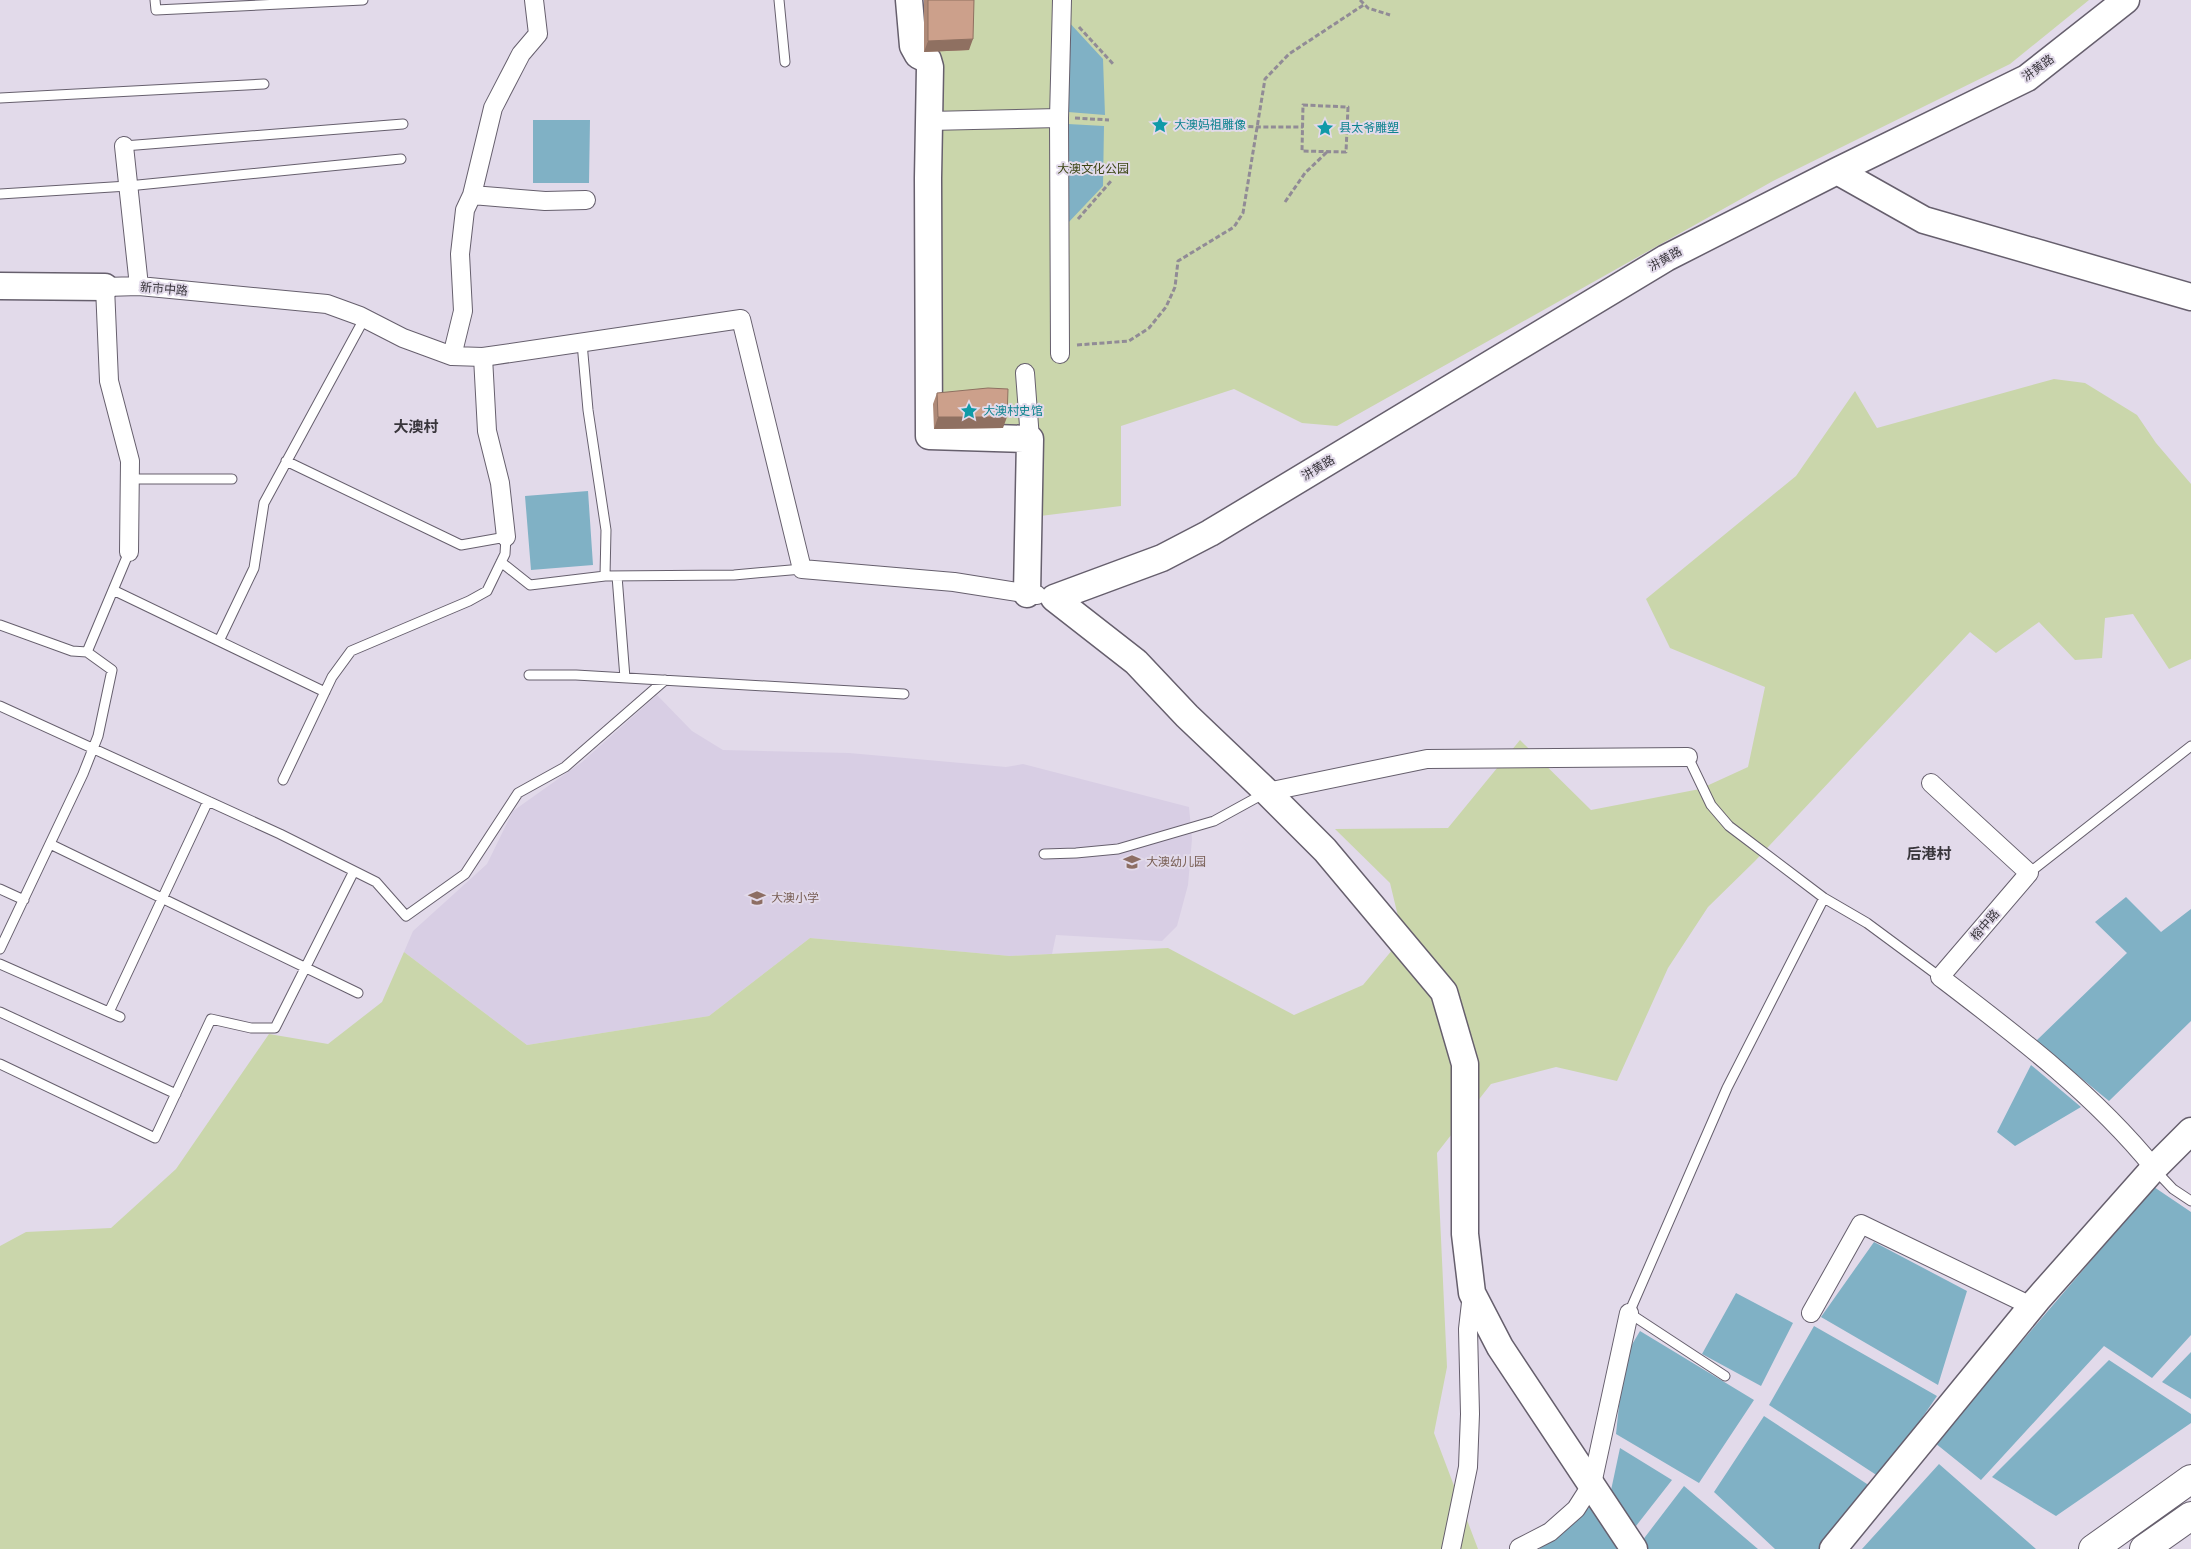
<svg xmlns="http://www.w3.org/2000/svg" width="2191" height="1549" font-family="'Fira Sans','Noto Sans SC',sans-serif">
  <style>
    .built { fill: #d8cee4 }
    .green { fill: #cad6ab }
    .water { fill: #80b1c5 }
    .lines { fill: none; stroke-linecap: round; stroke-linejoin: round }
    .lane-casing { stroke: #665f6d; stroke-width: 11 }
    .street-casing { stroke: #665f6d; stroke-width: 20 }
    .secondary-casing { stroke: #665f6d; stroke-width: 29 }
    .highway-casing { stroke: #665f6d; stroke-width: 30 }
    .path { stroke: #918b96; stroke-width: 3; stroke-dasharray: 5 2.5; stroke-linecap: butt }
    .lane { stroke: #fff; stroke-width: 9 }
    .street { stroke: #fff; stroke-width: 18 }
    .secondary { stroke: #fff; stroke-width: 26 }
    .highway { stroke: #fff; stroke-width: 28 }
    .wall { fill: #af8a78 }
    .shaded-wall { fill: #8f7061 }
    .building { fill: #cca08b; stroke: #8f7061 }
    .labels { text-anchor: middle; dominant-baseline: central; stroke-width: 4; stroke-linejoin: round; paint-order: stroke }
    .street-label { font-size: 12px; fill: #38353b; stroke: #e2daea }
    .culture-label { font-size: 12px; fill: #0d838f; stroke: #e2daea; text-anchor: start }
    .park-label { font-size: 12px; fill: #3a4412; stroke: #e2daea }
    .education-label { font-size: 12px; fill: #785e54; stroke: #e2daea; text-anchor: start }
    .quarter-label { font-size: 15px; font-weight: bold; fill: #38353b; stroke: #e2daea }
  </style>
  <rect width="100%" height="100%" fill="#e2daea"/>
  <path class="built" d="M 657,695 L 692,731 L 723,750 L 849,753 L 1006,767 L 1023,764 L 1189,807 L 1192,839 L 1188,885 L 1177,926 L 1162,941 L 1056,935 L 1052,954 L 1010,956 L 810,938 L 709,1016 L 527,1045 L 404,952 L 413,931 L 487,864 L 513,811 L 582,762 Z"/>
  <path class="green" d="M 924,0 L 2089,0 L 2010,64 L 1773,181 L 1337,426 L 1302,423 L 1234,389 L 1121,426 L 1121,506 L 1024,518 L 1017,444 L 924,440 Z
    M 2054,379 L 2085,383 L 2137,415 L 2156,443 L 2191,484 L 2191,659 L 2169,669 L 2133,614 L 2105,618 L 2102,658 L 2075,660 L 2039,622 L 1996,653 L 1970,632 L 1755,861 L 1708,907 L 1668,968 L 1617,1081 L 1556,1067 L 1491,1084 L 1437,1153 L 1447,1367 L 1434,1433 L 1478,1549 L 0,1549 L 0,1246 L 26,1232 L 111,1228 L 176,1169 L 269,1034 L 328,1044 L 382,1002 L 404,952 L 527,1045 L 709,1016 L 810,938 L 1010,956 L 1168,948 L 1294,1015 L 1363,985 L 1403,937 L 1390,883 L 1335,829 L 1448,828 L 1520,740 L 1591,810 L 1700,789 L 1748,767 L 1765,687 L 1670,648 L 1646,599 L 1796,476 L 1855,391 L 1877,428 Z"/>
  <path class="water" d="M 1067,20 L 1103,59 L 1105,115 L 1068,112 Z
    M 533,120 L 590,120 L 589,183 L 533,183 Z
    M 1068,124 L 1104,126 L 1103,186 L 1067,224 Z
    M 588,491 L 593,565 L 531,570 L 525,496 Z
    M 2126,897 L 2161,932 L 2191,909 L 2191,1021 L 2109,1101 L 2036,1041 L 2127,953 L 2095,922 Z
    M 2031,1065 L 2081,1107 L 2015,1146 L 1997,1132 Z
    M 2154,1187 L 2191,1212 L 2191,1335 L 2152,1378 L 2104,1346 L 1981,1480 L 1935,1443 Z
    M 1874,1242 L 1967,1291 L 1938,1385 L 1821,1317 Z
    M 1736,1293 L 1793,1323 L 1761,1386 L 1702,1354 Z
    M 1814,1326 L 1937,1396 L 1881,1478 L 1769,1405 Z
    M 1640,1331 L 1754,1400 L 1699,1483 L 1616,1434 L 1624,1358 Z
    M 2191,1352 L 2191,1399 L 2162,1382 Z
    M 2109,1360 L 2191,1414 L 2191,1423 L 2056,1516 L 1992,1477 Z
    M 1764,1416 L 1870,1486 L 1819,1549 L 1775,1549 L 1714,1492 Z
    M 1620,1448 L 1672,1480 L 1636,1526 L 1610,1495 Z
    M 1939,1464 L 2036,1549 L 1862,1549 Z
    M 1684,1486 L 1758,1549 L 1648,1549 L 1642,1541 Z
    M 1591,1506 L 1617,1549 L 1539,1549 Z"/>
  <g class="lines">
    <g class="lane-casing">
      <path id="lane" d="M 155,0 L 156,10 L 363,0
        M 779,0 L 785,62
        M 0,98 L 264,84
        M 124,146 L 403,124
        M 0,194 L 128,186 L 401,159
        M 582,343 L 588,410 L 606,530 L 605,576
        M 129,479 L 232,479
        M 501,562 L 530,585 L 605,576 L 734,575 L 802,569
        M 617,576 L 625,678
        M 113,590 L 325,692
        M 0,625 L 72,651 L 87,652
        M 219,641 L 254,568 L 264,503 L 364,319
        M 529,675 L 576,675 L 904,694
        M 0,706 L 280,834 L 376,882 L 406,916 L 465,874 L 518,793 L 565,767 L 665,680
        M 1688,757 L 1711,805 L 1729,826 L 1824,898 L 1867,923 L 1940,977
        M 283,780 L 332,677 L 351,651 L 469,601 L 487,591 L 505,554 L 506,537 L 461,545 L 286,461
        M 50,844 L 358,993
        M 1044,854 L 1076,853 L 1118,849 L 1214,821 L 1265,793
        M 2029,873 L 2191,746
        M 0,889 L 24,900
        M 0,949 L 83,774 L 98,736 L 112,670 L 87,652 L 129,552
        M 0,964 L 120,1017
        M 0,1012 L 176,1094
        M 109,1012 L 208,801
        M 0,1064 L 155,1138 L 211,1019 L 251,1028 L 275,1028 L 354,871
        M 2155,1170 L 2173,1189 L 2191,1201
        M 1725,1376 L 1629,1313 L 1727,1088 L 1824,898"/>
    </g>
    <g class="street-casing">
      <path id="street" d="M 929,121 L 1059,118
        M 124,146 L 139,286
        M 472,195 L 545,201 L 586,200
        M 1060,354 L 1059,118 L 1062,0
        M 452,356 L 463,311 L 460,254 L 465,210 L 472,195 L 493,108 L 521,54 L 538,34 L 534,0
        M 483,357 L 487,431 L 500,483 L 506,537
        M 1025,373 L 1030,439
        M 129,552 L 130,461 L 109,381 L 105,287 L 139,286 L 327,304 L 360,316 L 403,338 L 452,356 L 483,357 L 741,319 L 802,569 L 954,582 L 1037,595
        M 1931,783 L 2029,873 L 1940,977 C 2016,1035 2093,1093 2154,1168
        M 1267,792 L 1427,759 L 1688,757
        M 1811,1313 L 1861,1224 L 2031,1306
        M 1519,1548 L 1550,1532 L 1576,1509 L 1592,1484 L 1629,1313
        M 1451,1549 L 1468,1467 L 1470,1414 L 1468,1329 L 1472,1294"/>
    </g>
    <g class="secondary-casing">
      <path id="secondary" d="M 909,0 L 913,46 L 918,55 L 928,60 L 930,67 L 928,178 L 929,436 L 1030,439 L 1027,594
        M 1837,171 L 1924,220 L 2191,297
        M 0,286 L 105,287
        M 1634,1549 L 1500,1347 L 1472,1293 L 1465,1234 L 1465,1064 L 1444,992 L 1325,850 L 1267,792 L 1187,716 L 1136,662 L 1054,598 L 1162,558 L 1210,533 L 1666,258 L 1837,171 L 2027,78 L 2126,0
        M 1833,1549 L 2037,1300 L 2154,1168 L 2191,1131"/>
    </g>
    <g class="highway-casing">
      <path id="highway" d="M 2093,1549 L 2191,1479
        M 2144,1549 L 2191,1516"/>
    </g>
    <path class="path" d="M 1360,0 L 1368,8 L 1390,15
      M 1079,27 L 1114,65
      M 1303,105 L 1348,107 L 1346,152 L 1302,151 Z
      M 1075,118 L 1109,120
      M 1196,123 L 1257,127 L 1303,127
      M 1285,202 L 1305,173 L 1327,152
      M 1078,219 L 1112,180
      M 1077,345 L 1129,341 L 1149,328 L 1166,307 L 1175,287 L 1178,261 L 1234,227 L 1243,213 L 1265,79 L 1289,54 L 1365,4"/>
    <use href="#lane" class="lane"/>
    <use href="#street" class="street"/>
    <use href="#secondary" class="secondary"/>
    <use href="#highway" class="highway"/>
  </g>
  <path class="wall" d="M 924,0 L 974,0 L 969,50 L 924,52 Z
    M 937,393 L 1003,428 L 934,429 L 933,404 Z"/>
  <path class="shaded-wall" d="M 973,39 L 969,50 L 924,52 L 928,41 Z
    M 938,417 L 1007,417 L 1003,428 L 934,429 Z"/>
  <path class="building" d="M 928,0 L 974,0 L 973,39 L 928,41 Z
    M 988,388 L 1008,389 L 1007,417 L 938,417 L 937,393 Z"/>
  <defs>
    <g id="sight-bare" transform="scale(1.35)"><path d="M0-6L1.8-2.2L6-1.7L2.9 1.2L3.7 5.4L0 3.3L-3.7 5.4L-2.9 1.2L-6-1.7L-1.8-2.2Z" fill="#0f9aa8" stroke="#e2daea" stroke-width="2.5" paint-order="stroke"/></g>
    <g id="school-bare" transform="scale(1.35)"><path d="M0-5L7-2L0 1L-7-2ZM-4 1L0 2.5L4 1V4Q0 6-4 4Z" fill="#8d6e63" stroke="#e2daea" stroke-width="2.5" paint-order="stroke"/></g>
  </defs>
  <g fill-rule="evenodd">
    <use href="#sight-bare" x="1160" y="125"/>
    <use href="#sight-bare" x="1325" y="128"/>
    <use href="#sight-bare" x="969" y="411"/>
    <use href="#school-bare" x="1132" y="862"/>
    <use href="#school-bare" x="757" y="898"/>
  </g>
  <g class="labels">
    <g class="street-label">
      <text transform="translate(2038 68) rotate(-36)">汫黄路</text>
      <text transform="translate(1665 259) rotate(-29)">汫黄路</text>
      <text transform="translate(164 289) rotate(5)">新市中路</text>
      <text transform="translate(1318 468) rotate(-31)">汫黄路</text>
      <text transform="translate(1985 925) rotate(-49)">榕中路</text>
    </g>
    <g class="culture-label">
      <text x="1174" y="125">大澳妈祖雕像</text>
      <text x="1339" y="128">县太爷雕塑</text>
      <text x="983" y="411">大澳村史馆</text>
    </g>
    <g class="park-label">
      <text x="1093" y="169">大澳文化公园</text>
    </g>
    <g class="education-label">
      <text x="1146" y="862">大澳幼儿园</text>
      <text x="771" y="898">大澳小学</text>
    </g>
    <g class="quarter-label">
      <text x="416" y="427">大澳村</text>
      <text x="1929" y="854">后港村</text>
    </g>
  </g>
</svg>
